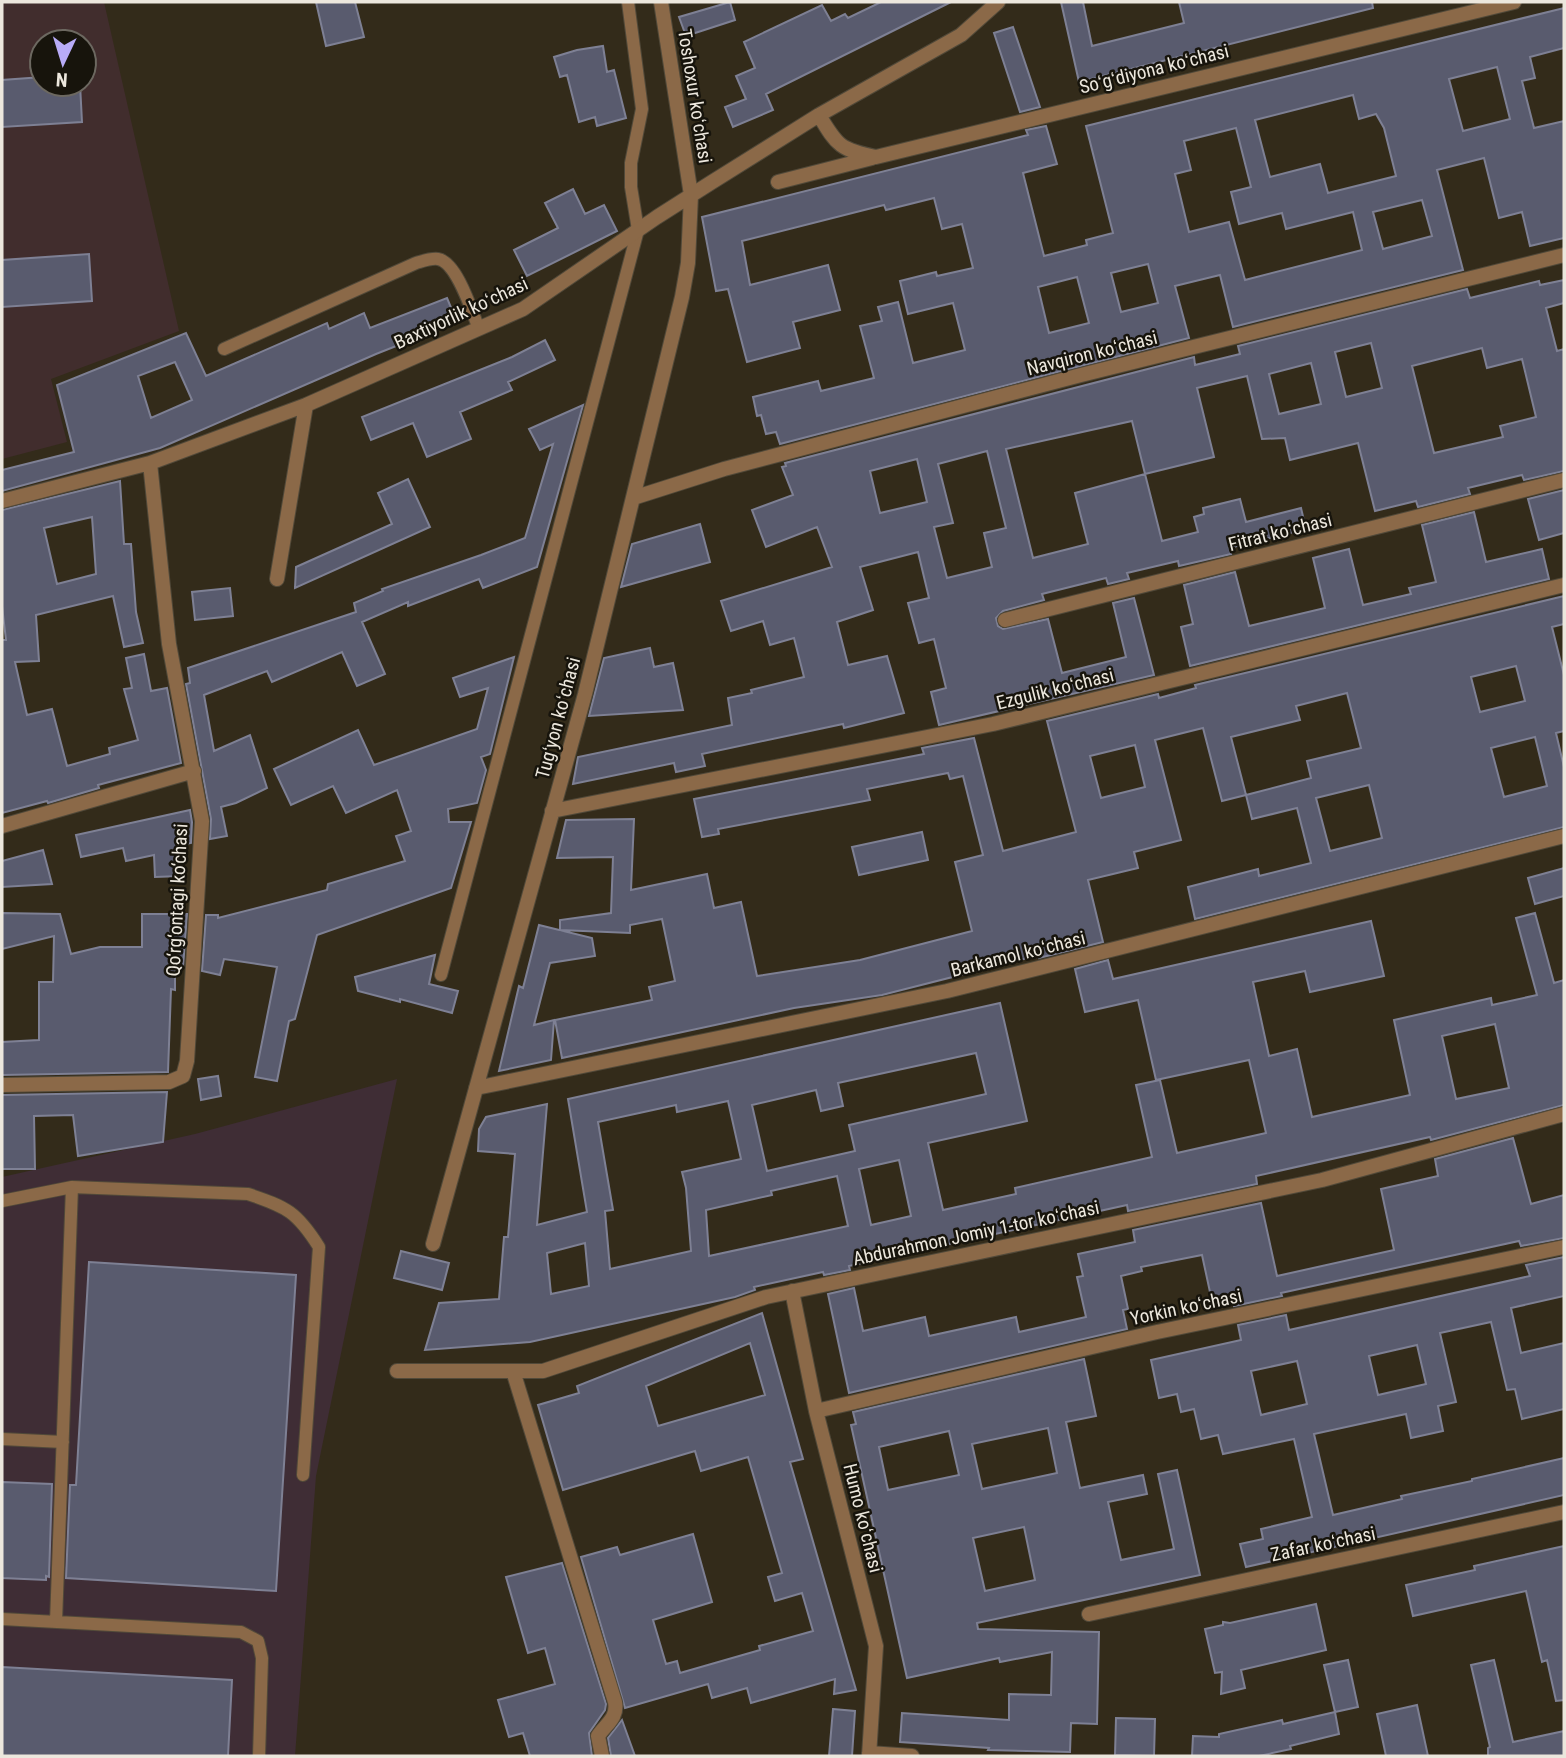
<svg xmlns="http://www.w3.org/2000/svg" width="1566" height="1758" font-family="'Roboto Condensed',sans-serif">
  <style>
    .industrial { fill: #3f2d35 }
    .medical { fill: #412d2d; fill-rule: evenodd }
    .building { fill: #595b6e; stroke: #7e8094; stroke-width: 2; fill-rule: evenodd }
    .lines { fill: none; stroke-linecap: round; stroke-linejoin: round }
    .lane-casing { stroke: #514939; stroke-width: 14 }
    .street-casing { stroke: #514939; stroke-width: 16 }
    .lane { stroke: #8b6948; stroke-width: 12 }
    .street { stroke: #8b6948; stroke-width: 14 }
    .labels { text-anchor: middle; dominant-baseline: central; stroke-width: 5; stroke-linejoin: round; paint-order: stroke }
    .street-label { font-size: 19px; fill: #ece7dd; stroke: #17140c }
  </style>
  <rect width="100%" height="100%" fill="#332b1a"/>
  <path class="industrial" d="M 397,1079 L 316,1476 L 295,1756 L 2,1756 L 2,1177 L 195,1134 Z"/>
  <path class="medical" d="M 2,2 L 104,2 L 179,331 L 51,379 L 67,442 L 2,459 ZM 42,42 L 84,42 L 84,84 L 42,84 Z"/>
  <path class="building" d="M 316,2 L 355,2 L 364,37 L 326,46 Z
    M 730,2 L 735,20 L 686,36 L 679,17 Z
    M 881,2 L 951,2 L 766,94 L 773,110 L 733,127 L 725,107 L 746,99 L 736,76 L 755,68 L 744,42 L 822,5 L 831,21 L 845,14 L 848,18 Z
    M 1061,2 L 1083,2 L 1092,46 L 1184,23 L 1179,2 L 1372,2 L 1373,8 L 1079,82 Z
    M 1564,8 L 1564,48 L 1530,57 L 1535,78 L 1522,81 L 1534,128 L 1564,121 L 1564,238 L 1530,246 L 1522,212 L 1499,218 L 1484,158 L 1437,170 L 1463,270 L 1233,327 L 1220,275 L 1175,286 L 1189,338 L 780,444 L 776,432 L 766,434 L 761,415 L 757,416 L 753,397 L 818,381 L 821,391 L 874,378 L 860,326 L 882,321 L 878,307 L 898,302 L 913,363 L 965,350 L 953,303 L 908,314 L 900,281 L 936,272 L 937,276 L 973,268 L 962,224 L 942,229 L 934,198 L 886,210 L 884,205 L 742,241 L 750,285 L 828,265 L 840,310 L 793,322 L 800,348 L 747,362 L 728,289 L 716,291 L 702,217 L 1028,135 L 1026,130 L 1046,126 L 1057,164 L 1023,173 L 1044,256 L 1087,245 L 1086,240 L 1113,233 L 1086,126 ZM 1497,67 L 1510,119 L 1463,131 L 1449,79 ZM 1353,95 L 1359,119 L 1376,114 L 1384,128 L 1396,176 L 1328,193 L 1320,164 L 1270,177 L 1255,120 ZM 1236,128 L 1251,187 L 1231,192 L 1239,224 L 1282,213 L 1286,229 L 1353,212 L 1362,250 L 1245,280 L 1229,222 L 1189,232 L 1175,174 L 1191,170 L 1184,141 ZM 1422,200 L 1432,236 L 1383,249 L 1373,212 ZM 1148,264 L 1158,303 L 1121,312 L 1111,273 ZM 1077,277 L 1089,323 L 1049,333 L 1038,287 Z
    M 1013,27 L 1040,107 L 1020,112 L 994,33 Z
    M 603,46 L 607,72 L 614,70 L 626,118 L 597,126 L 595,117 L 579,122 L 567,75 L 560,77 L 554,57 L 577,50 Z
    M 42,77 L 42,84 L 80,84 L 82,122 L 2,127 L 2,80 Z
    M 573,189 L 585,214 L 604,205 L 617,231 L 527,276 L 514,250 L 558,228 L 545,203 Z
    M 89,254 L 92,301 L 2,307 L 2,260 Z
    M 1564,280 L 1564,303 L 1546,308 L 1557,351 L 1564,349 L 1564,471 L 1524,480 L 1522,475 L 1468,488 L 1470,494 L 1418,507 L 1416,501 L 1375,511 L 1358,443 L 1290,460 L 1285,438 L 1262,439 L 1247,376 L 1197,388 L 1214,457 L 1145,474 L 1162,541 L 1198,532 L 1194,517 L 1204,514 L 1203,508 L 1240,499 L 1246,522 L 1301,508 L 1306,529 L 1229,548 L 1231,554 L 1179,566 L 1178,561 L 1127,573 L 1129,579 L 1108,584 L 1106,578 L 1042,594 L 1044,600 L 1003,611 L 996,618 L 998,626 L 1003,629 L 1048,619 L 1062,673 L 1126,657 L 1113,603 L 1134,598 L 1154,675 L 939,725 L 931,692 L 946,688 L 934,639 L 919,643 L 908,603 L 929,598 L 918,552 L 860,567 L 873,610 L 837,622 L 848,665 L 887,656 L 904,713 L 844,728 L 843,724 L 702,754 L 705,766 L 676,772 L 674,763 L 573,784 L 578,757 L 732,725 L 728,698 L 752,693 L 751,690 L 804,677 L 794,638 L 770,645 L 763,621 L 731,631 L 721,601 L 832,567 L 817,527 L 766,547 L 752,510 L 793,495 L 782,467 L 786,466 L 785,463 L 1194,357 L 1195,365 L 1240,354 L 1238,346 L 1467,289 L 1470,298 L 1539,281 L 1540,285 ZM 1371,343 L 1382,388 L 1346,397 L 1335,352 ZM 1482,348 L 1487,368 L 1522,359 L 1536,417 L 1500,426 L 1503,437 L 1434,453 L 1412,366 ZM 1311,363 L 1321,404 L 1279,414 L 1269,374 ZM 1132,421 L 1145,474 L 1075,493 L 1088,544 L 1033,558 L 1006,449 ZM 987,451 L 1006,528 L 984,533 L 992,567 L 947,578 L 934,527 L 953,523 L 938,464 ZM 917,459 L 927,502 L 880,513 L 870,471 Z
    M 447,298 L 457,322 L 376,354 L 160,448 L 2,491 L 2,470 L 74,452 L 57,385 L 186,333 L 206,376 L 327,323 L 329,329 L 364,313 L 370,328 ZM 175,362 L 192,400 L 151,418 L 138,376 Z
    M 545,340 L 555,360 L 508,382 L 512,390 L 460,412 L 471,439 L 427,457 L 413,423 L 371,440 L 362,417 L 512,357 Z
    M 583,405 L 537,567 L 483,588 L 479,579 L 408,606 L 408,602 L 362,622 L 385,674 L 357,686 L 342,652 L 272,682 L 267,671 L 204,695 L 214,751 L 250,735 L 267,788 L 236,803 L 221,807 L 227,836 L 210,839 L 211,819 L 186,684 L 190,683 L 188,668 L 356,612 L 354,603 L 383,591 L 382,589 L 481,555 L 525,538 L 553,444 L 540,450 L 529,429 Z
    M 408,479 L 430,527 L 295,588 L 296,567 L 392,524 L 378,493 Z
    M 120,481 L 124,544 L 131,544 L 136,612 L 143,643 L 124,647 L 113,596 L 36,615 L 39,661 L 15,662 L 27,715 L 52,709 L 67,766 L 110,754 L 109,748 L 138,740 L 124,689 L 132,688 L 126,658 L 144,654 L 151,691 L 167,688 L 181,763 L 98,785 L 99,788 L 48,803 L 47,801 L 2,813 L 2,640 L 6,640 L 2,606 L 2,510 ZM 92,517 L 96,574 L 57,584 L 44,528 Z
    M 1564,490 L 1564,533 L 1539,540 L 1528,499 Z
    M 1474,512 L 1486,562 L 1542,549 L 1549,579 L 1190,666 L 1181,627 L 1193,624 L 1184,585 L 1235,572 L 1249,626 L 1325,608 L 1313,558 L 1349,549 L 1363,605 L 1411,594 L 1409,588 L 1436,582 L 1422,525 Z
    M 700,524 L 710,562 L 621,587 L 632,544 Z
    M 230,588 L 233,616 L 195,620 L 192,592 Z
    M 1564,596 L 1564,624 L 1552,627 L 1564,675 L 1564,731 L 1556,733 L 1564,767 L 1564,827 L 1195,919 L 1188,887 L 1258,869 L 1259,876 L 1311,863 L 1297,808 L 1252,819 L 1246,795 L 1222,801 L 1203,728 L 1155,740 L 1181,840 L 1134,852 L 1138,868 L 1088,880 L 1103,942 L 1039,958 L 1039,955 L 882,995 L 794,1008 L 562,1058 L 555,1020 L 652,1000 L 649,987 L 675,981 L 662,919 L 630,925 L 630,933 L 560,930 L 560,920 L 611,913 L 613,857 L 557,858 L 566,820 L 634,819 L 631,890 L 707,874 L 714,908 L 741,902 L 757,976 L 860,960 L 972,931 L 955,862 L 983,855 L 963,776 L 950,779 L 948,773 L 867,789 L 870,800 L 718,829 L 719,834 L 702,837 L 694,799 L 924,754 L 922,748 L 974,738 L 1003,851 L 1076,832 L 1047,721 L 1158,694 L 1159,698 L 1196,688 L 1195,685 ZM 1516,666 L 1525,701 L 1480,712 L 1471,677 ZM 1347,693 L 1361,748 L 1307,761 L 1311,778 L 1246,795 L 1231,737 L 1300,720 L 1296,706 ZM 1535,737 L 1547,786 L 1504,797 L 1491,748 ZM 1135,745 L 1145,787 L 1101,798 L 1090,756 ZM 1369,785 L 1382,838 L 1330,851 L 1316,798 Z
    M 650,648 L 654,667 L 673,663 L 683,710 L 589,716 L 604,658 Z
    M 514,657 L 490,754 L 481,757 L 486,770 L 477,803 L 448,809 L 449,822 L 471,822 L 451,888 L 317,935 L 295,1019 L 289,1021 L 277,1081 L 255,1077 L 277,967 L 224,959 L 220,975 L 202,971 L 206,915 L 218,915 L 218,918 L 327,890 L 328,884 L 405,861 L 396,836 L 411,831 L 397,790 L 346,813 L 333,786 L 291,805 L 274,769 L 358,730 L 374,765 L 477,729 L 488,688 L 460,697 L 453,678 Z
    M 190,810 L 192,822 L 191,843 L 181,845 L 181,876 L 155,877 L 154,855 L 126,861 L 123,848 L 81,857 L 76,835 Z
    M 922,832 L 928,860 L 859,875 L 852,847 Z
    M 43,850 L 52,884 L 2,887 L 2,861 Z
    M 1564,868 L 1564,896 L 1535,904 L 1528,878 Z
    M 2,913 L 60,914 L 71,954 L 100,947 L 142,947 L 142,914 L 187,914 L 183,968 L 175,966 L 175,990 L 171,989 L 168,1072 L 2,1075 L 2,1042 L 39,1040 L 39,982 L 53,982 L 54,936 L 2,949 Z
    M 1535,913 L 1554,983 L 1564,980 L 1564,1105 L 1431,1140 L 1430,1137 L 1256,1176 L 1257,1184 L 1128,1211 L 1127,1205 L 849,1266 L 850,1270 L 824,1275 L 823,1272 L 754,1287 L 755,1290 L 735,1297 L 530,1342 L 425,1350 L 439,1303 L 499,1299 L 504,1237 L 508,1237 L 515,1154 L 478,1151 L 479,1129 L 486,1117 L 547,1104 L 537,1225 L 587,1212 L 568,1099 L 1000,1003 L 1027,1121 L 928,1143 L 943,1210 L 1016,1194 L 1015,1188 L 1152,1157 L 1136,1085 L 1160,1080 L 1177,1153 L 1266,1133 L 1249,1060 L 1156,1080 L 1138,1000 L 1085,1012 L 1075,969 L 1108,960 L 1113,979 L 1371,921 L 1384,976 L 1310,992 L 1305,971 L 1253,982 L 1269,1056 L 1297,1049 L 1312,1117 L 1410,1095 L 1394,1020 L 1491,998 L 1492,1005 L 1537,995 L 1516,918 ZM 1495,1024 L 1509,1088 L 1456,1099 L 1442,1036 ZM 976,1053 L 986,1094 L 849,1125 L 855,1151 L 767,1171 L 752,1105 L 816,1090 L 821,1111 L 843,1106 L 838,1083 ZM 728,1101 L 741,1159 L 682,1172 L 686,1188 L 691,1251 L 610,1269 L 605,1211 L 613,1210 L 598,1122 L 676,1105 L 677,1112 ZM 899,1160 L 911,1216 L 871,1225 L 859,1169 ZM 837,1176 L 848,1226 L 709,1256 L 706,1210 L 772,1195 L 771,1191 ZM 585,1243 L 589,1286 L 551,1294 L 547,1253 Z
    M 539,925 L 592,938 L 595,956 L 550,963 L 534,1025 L 554,1020 L 551,1060 L 499,1071 L 519,986 L 523,988 Z
    M 435,955 L 429,984 L 458,991 L 452,1013 L 400,999 L 400,1002 L 358,991 L 355,977 Z
    M 218,1076 L 221,1096 L 201,1100 L 198,1079 Z
    M 167,1092 L 163,1142 L 78,1156 L 73,1115 L 34,1116 L 35,1169 L 2,1169 L 2,1095 Z
    M 1513,1138 L 1531,1204 L 1564,1195 L 1564,1238 L 1521,1246 L 1519,1241 L 1281,1293 L 1282,1296 L 1234,1306 L 1233,1302 L 1213,1306 L 1202,1255 L 1141,1267 L 1142,1271 L 1121,1276 L 1128,1309 L 1123,1310 L 1127,1329 L 849,1393 L 828,1294 L 854,1288 L 863,1331 L 925,1317 L 929,1336 L 1016,1317 L 1019,1332 L 1086,1317 L 1077,1277 L 1083,1276 L 1078,1254 L 1135,1242 L 1133,1230 L 1261,1203 L 1277,1276 L 1394,1250 L 1381,1189 L 1438,1176 L 1435,1159 Z
    M 401,1251 L 449,1263 L 442,1290 L 394,1278 Z
    M 1564,1257 L 1564,1296 L 1511,1308 L 1521,1353 L 1564,1343 L 1564,1409 L 1522,1419 L 1515,1389 L 1507,1390 L 1491,1322 L 1440,1333 L 1456,1402 L 1438,1406 L 1443,1431 L 1411,1438 L 1406,1414 L 1314,1434 L 1333,1515 L 1402,1499 L 1401,1496 L 1472,1481 L 1472,1479 L 1564,1458 L 1564,1495 L 1246,1567 L 1240,1544 L 1263,1539 L 1261,1529 L 1312,1517 L 1294,1439 L 1223,1454 L 1218,1435 L 1201,1439 L 1194,1409 L 1181,1412 L 1177,1394 L 1159,1398 L 1151,1360 L 1241,1340 L 1238,1325 L 1286,1315 L 1289,1330 L 1530,1276 L 1526,1265 ZM 1417,1345 L 1426,1384 L 1378,1395 L 1369,1356 ZM 1297,1361 L 1307,1404 L 1261,1415 L 1251,1371 Z
    M 89,1262 L 296,1275 L 276,1591 L 66,1578 L 70,1485 L 76,1485 Z
    M 762,1313 L 803,1459 L 790,1462 L 856,1690 L 834,1694 L 835,1679 L 751,1703 L 747,1688 L 712,1698 L 708,1684 L 625,1708 L 581,1557 L 617,1547 L 620,1555 L 693,1534 L 712,1602 L 653,1620 L 666,1664 L 677,1661 L 680,1673 L 760,1650 L 759,1646 L 813,1631 L 802,1593 L 775,1601 L 768,1577 L 782,1573 L 748,1457 L 701,1471 L 695,1451 L 563,1490 L 538,1405 L 579,1393 L 577,1386 ZM 750,1343 L 765,1395 L 658,1426 L 646,1386 Z
    M 1084,1359 L 1096,1416 L 1066,1422 L 1080,1488 L 1143,1475 L 1147,1494 L 1108,1502 L 1121,1560 L 1174,1549 L 1158,1474 L 1177,1470 L 1200,1575 L 977,1623 L 978,1629 L 1099,1632 L 1097,1724 L 1071,1723 L 1070,1752 L 988,1750 L 989,1748 L 900,1742 L 902,1713 L 1009,1720 L 1009,1694 L 1051,1695 L 1052,1652 L 1000,1662 L 999,1658 L 907,1678 L 851,1425 L 856,1424 L 853,1412 ZM 1048,1428 L 1057,1473 L 982,1489 L 972,1444 ZM 949,1431 L 959,1475 L 888,1490 L 879,1447 ZM 1024,1527 L 1035,1580 L 985,1591 L 973,1538 Z
    M 2,1482 L 52,1484 L 49,1577 L 46,1576 L 46,1580 L 2,1578 Z
    M 1564,1546 L 1564,1700 L 1556,1701 L 1547,1660 L 1542,1662 L 1526,1591 L 1413,1616 L 1406,1585 L 1475,1570 L 1474,1566 Z
    M 562,1563 L 606,1704 L 605,1710 L 589,1733 L 592,1756 L 530,1756 L 523,1733 L 509,1737 L 498,1700 L 555,1684 L 545,1648 L 528,1653 L 506,1577 Z
    M 1316,1604 L 1326,1650 L 1241,1670 L 1245,1688 L 1221,1694 L 1222,1672 L 1215,1673 L 1205,1629 L 1223,1625 L 1223,1622 L 1230,1623 Z
    M 1348,1660 L 1358,1707 L 1335,1712 L 1324,1665 Z
    M 1494,1660 L 1513,1742 L 1564,1731 L 1564,1756 L 1488,1756 L 1488,1748 L 1490,1747 L 1471,1665 Z
    M 2,1667 L 232,1680 L 228,1756 L 2,1756 Z
    M 1417,1705 L 1428,1756 L 1386,1756 L 1377,1714 Z
    M 833,1709 L 855,1711 L 852,1756 L 829,1756 Z
    M 1335,1712 L 1339,1734 L 1290,1746 L 1291,1749 L 1259,1756 L 1192,1756 L 1193,1736 L 1219,1737 L 1219,1734 L 1282,1720 L 1283,1724 Z
    M 1116,1718 L 1155,1719 L 1154,1756 L 1115,1755 Z
    M 622,1720 L 635,1756 L 611,1756 L 608,1738 Z"/>
  <g class="lines">
    <g class="lane-casing">
      <path id="lane" d="M 224,349 L 416,263 C 423,261 431,258 438,259 C 457,262 472,312 479,329
        M 441,975 L 638,230 L 631,187 L 631,163 L 642,109 L 628,2
        M 2,1201 L 72,1187 L 248,1194 C 287,1207 297,1212 319,1247 L 303,1475
        M 2,1439 L 63,1442
        M 2,1619 L 241,1632 L 258,1641 L 262,1658 L 259,1756
        M 56,1622 L 72,1187"/>
    </g>
    <g class="street-casing">
      <path id="street" d="M 819,115 C 837,146 841,150 876,157 L 1514,2
        M 778,182 L 872,158
        M 633,498 L 724,469 L 1081,375 L 1564,255
        M 2,501 L 150,463 L 306,405 L 523,309 L 657,217 L 712,182 L 819,115 L 961,35 L 998,2
        M 277,579 L 306,405
        M 1005,620 L 1564,480
        M 552,811 L 993,724 L 1564,585
        M 2,826 L 194,771
        M 2,1085 L 169,1082 L 183,1076 L 187,1061 L 202,821 L 169,644 L 150,463
        M 476,1088 L 947,991 L 1564,836
        M 433,1244 L 585,694 L 682,297 L 688,263 L 691,195 L 661,2
        M 792,1291 L 816,1411 L 876,1646 L 869,1756
        M 397,1371 L 543,1371 L 766,1297 L 1322,1180 L 1564,1114
        M 513,1371 L 615,1702 C 618,1718 606,1724 598,1736 L 602,1756
        M 816,1411 L 1157,1332 L 1564,1247
        M 1089,1614 L 1564,1512
        M 869,1753 L 912,1756"/>
    </g>
    <use href="#lane" class="lane"/>
    <use href="#street" class="street"/>
  </g>
  <g class="labels">
    <g class="street-label">
      <text transform="translate(1154 69) rotate(-14)">Soʻgʻdiyona koʻchasi</text>
      <text transform="translate(695 96) rotate(81)">Toshoxur koʻchasi</text>
      <text transform="translate(461 313) rotate(-25)">Baxtiyorlik koʻchasi</text>
      <text transform="translate(1092 353) rotate(-14)">Navqiron koʻchasi</text>
      <text transform="translate(1280 532) rotate(-14)">Fitrat koʻchasi</text>
      <text transform="translate(1055 689) rotate(-14)">Ezgulik koʻchasi</text>
      <text transform="translate(558 718) rotate(-75)">Tugʻyon koʻchasi</text>
      <text transform="translate(177 900) rotate(-87)">Qo‘rg‘ontagi ko‘chasi</text>
      <text transform="translate(1018 954) rotate(-14)">Barkamol koʻchasi</text>
      <text transform="translate(976 1233) rotate(-12)">Abdurahmon Jomiy 1-tor koʻchasi</text>
      <text transform="translate(1186 1307) rotate(-12)">Yorkin koʻchasi</text>
      <text transform="translate(863 1518) rotate(76)">Humo koʻchasi</text>
      <text transform="translate(1323 1544) rotate(-12)">Zafar koʻchasi</text>
    </g>
  </g>
  <rect width="1566" height="1758" fill="none" stroke="#ece7dd" stroke-width="7"/>
  <g transform="translate(63 63) rotate(184)"><circle r="33" fill="#17140c" stroke="#6c6860" stroke-width="2"/>
  <path d="M0-5L12 26L0 18L-12 26Z" fill="#b8abf7"/>
  <text y="-10" font-size="19" font-weight="bold" text-anchor="middle" fill="#ece7dd">N</text>
  </g>
</svg>
